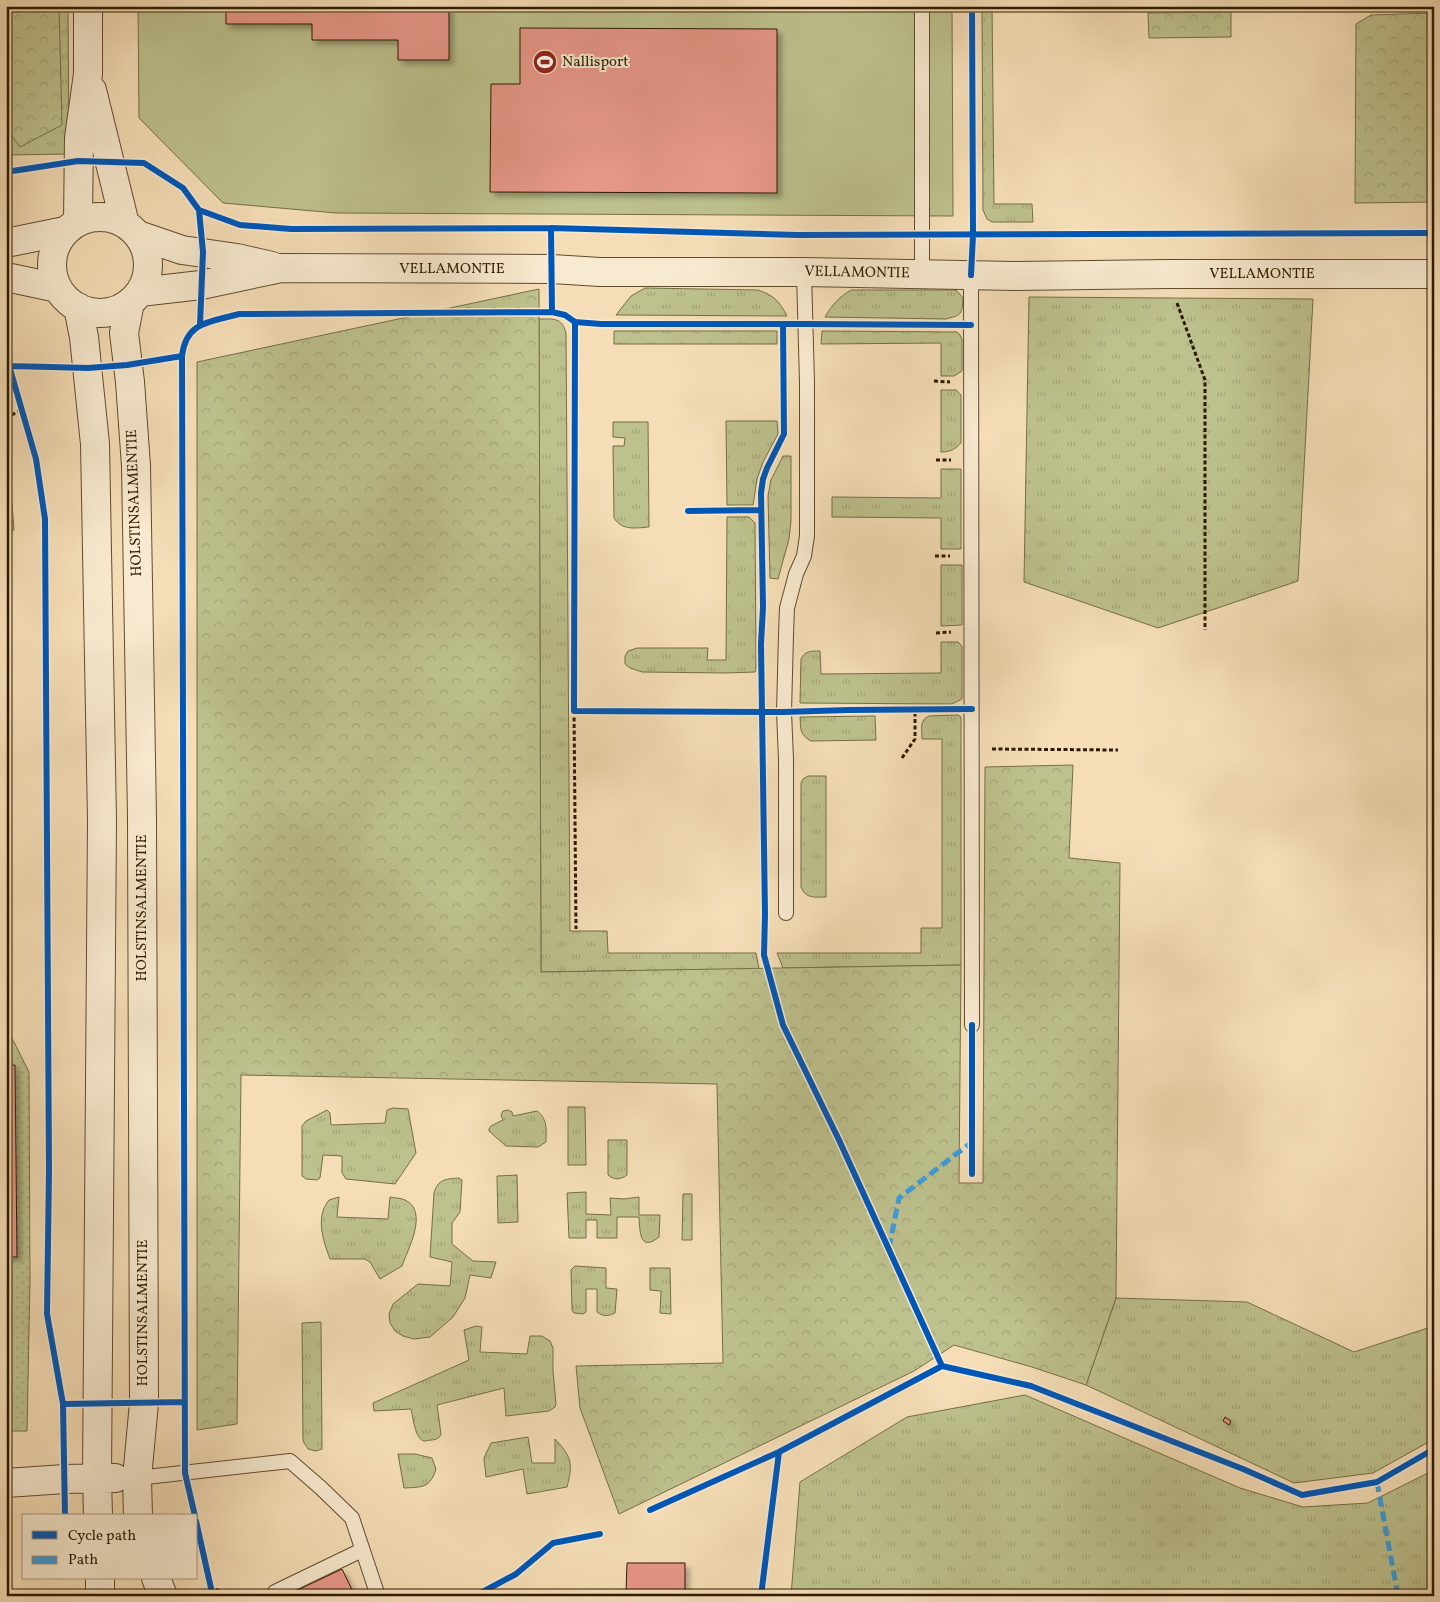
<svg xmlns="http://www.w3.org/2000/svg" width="1440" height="1602" font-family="Vollkorn,serif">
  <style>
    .grass { fill: url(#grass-tufts); stroke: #766e47 }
    .forest { fill: url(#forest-crowns); stroke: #766e47 }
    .park { fill: url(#park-dots); stroke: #766e47 }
    .pitch { fill: #bdc18d; stroke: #766e47 }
    .building { fill: #e79788; stroke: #2f1b01; filter: url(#shadow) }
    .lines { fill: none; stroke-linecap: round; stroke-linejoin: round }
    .service-casing { stroke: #604c2e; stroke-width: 16 }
    .minor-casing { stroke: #604c2e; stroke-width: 30 }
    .path { stroke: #2f1b01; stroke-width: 3; stroke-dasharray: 4 2.5; stroke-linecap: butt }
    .service { stroke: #f8ead0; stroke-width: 14 }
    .minor { stroke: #f8ead0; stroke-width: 28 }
    .quiet { stroke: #3d9bdd; stroke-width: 5; stroke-dasharray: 10 5; stroke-linecap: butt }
    .cycleway-casing { stroke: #f8ead0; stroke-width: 9 }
    .cycleway { stroke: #0057b8; stroke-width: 6 }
    .labels { text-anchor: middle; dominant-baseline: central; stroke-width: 4; stroke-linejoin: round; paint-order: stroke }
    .poi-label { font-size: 15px; fill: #2f1b01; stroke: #f8ead0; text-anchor: start }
    .street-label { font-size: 15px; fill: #2f1b01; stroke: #f8ead0 }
  </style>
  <defs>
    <pattern id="grass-tufts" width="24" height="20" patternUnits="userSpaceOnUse" patternTransform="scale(1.25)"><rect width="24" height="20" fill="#bdc18d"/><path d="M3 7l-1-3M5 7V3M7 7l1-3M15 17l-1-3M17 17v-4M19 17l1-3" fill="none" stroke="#a3a578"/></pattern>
    <pattern id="forest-crowns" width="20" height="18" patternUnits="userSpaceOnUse" patternTransform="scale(1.25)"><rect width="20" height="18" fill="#bdc18d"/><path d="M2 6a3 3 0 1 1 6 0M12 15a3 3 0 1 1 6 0" fill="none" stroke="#a3a578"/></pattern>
    <pattern id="park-dots" width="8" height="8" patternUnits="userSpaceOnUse" patternTransform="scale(1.25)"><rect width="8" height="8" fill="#bdc18d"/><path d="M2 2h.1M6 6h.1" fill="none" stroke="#a3a578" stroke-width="1.8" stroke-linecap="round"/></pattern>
    <filter id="shadow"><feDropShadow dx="4.5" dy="4.5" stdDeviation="2.5" flood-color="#0004"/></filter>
  </defs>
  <rect width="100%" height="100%" fill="#f5deb7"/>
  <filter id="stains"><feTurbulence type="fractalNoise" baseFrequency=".004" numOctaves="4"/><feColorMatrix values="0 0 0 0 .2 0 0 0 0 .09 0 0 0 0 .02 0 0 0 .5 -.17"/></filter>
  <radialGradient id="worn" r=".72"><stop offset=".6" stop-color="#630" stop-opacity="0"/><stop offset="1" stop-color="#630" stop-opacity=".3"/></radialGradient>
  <path class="grass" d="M 6,6 L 68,6 L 69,154 L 6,155 Z
    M 982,6 L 992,6 L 994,204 L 1032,204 L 1033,222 L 992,222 L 987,219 L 983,210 Z
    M 645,288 L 758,290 C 775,296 779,301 787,316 L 616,315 L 631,296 Z
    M 851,290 L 956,290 L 963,298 C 962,314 962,315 946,319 L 825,317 C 832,305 839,297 851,290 Z
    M 1029,297 L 1313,299 L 1298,581 L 1158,628 L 1024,582 Z
    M 539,319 C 553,319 562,317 566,333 L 570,931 L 607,931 L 608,953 L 756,953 L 759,969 L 541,972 Z
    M 614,331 L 777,331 L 777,344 L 614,344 Z
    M 822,331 L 957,332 L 960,335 L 962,339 L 962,371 L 954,376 L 941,376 L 941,343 L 821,344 Z
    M 941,390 L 956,390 L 961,395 L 961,443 C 955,449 951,452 941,452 Z
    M 726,421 L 777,421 L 778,434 L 763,462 L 757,479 L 753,505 L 727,505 Z
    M 613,422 L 648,422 L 649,527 C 636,528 622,531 614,518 L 613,446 L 624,446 L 625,438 L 613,437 Z
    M 783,456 L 791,456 L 791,521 L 789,539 L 778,579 L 770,578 L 768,496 L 771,480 Z
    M 941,469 L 961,469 L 961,549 L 941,549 L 941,518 L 832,517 L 832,497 L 941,498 Z
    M 727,517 L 749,517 L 755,523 L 756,668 L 755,672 L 726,673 L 642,672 L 630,668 L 625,664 L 625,656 L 628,651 L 637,648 L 708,648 L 707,660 L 726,660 Z
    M 941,565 L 962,565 L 962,625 L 941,626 Z
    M 941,642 L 958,642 L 962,646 L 962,699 L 952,704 L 800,703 L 801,659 C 805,651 811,651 820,651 L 821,674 L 941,673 Z
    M 958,715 L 961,717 L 961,965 L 783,968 L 777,953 L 921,953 L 921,928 L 942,928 L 942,739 L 922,739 C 922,730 919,720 929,716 Z
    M 875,716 L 876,740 L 811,741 C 799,734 801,729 800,717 Z
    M 808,776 L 826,776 L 826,897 C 814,897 806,899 801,887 L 801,783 L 803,779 Z
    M 568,1107 L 585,1107 L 586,1165 L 568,1165 Z
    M 393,1108 L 408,1109 L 416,1153 L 395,1184 L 346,1179 L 342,1173 L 342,1156 L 323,1155 L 320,1178 L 317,1180 L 306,1179 L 302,1176 L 302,1126 L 306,1121 L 327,1110 L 330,1113 L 331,1125 L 385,1123 L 387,1110 Z
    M 508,1110 L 512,1112 L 513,1116 L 537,1111 C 548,1119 546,1130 546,1142 L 538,1147 L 506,1146 L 489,1131 L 489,1129 L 491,1126 L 503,1120 L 501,1115 L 503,1111 Z
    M 608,1140 L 627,1140 L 627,1175 C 620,1180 614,1180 608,1175 Z
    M 517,1175 L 518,1222 L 498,1223 L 497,1176 Z
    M 459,1178 L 462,1180 L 460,1212 L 452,1223 L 452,1244 L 473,1261 L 496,1262 L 491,1278 L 470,1275 L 465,1298 L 453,1317 L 430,1337 L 414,1339 L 403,1336 L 395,1331 L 390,1323 L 389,1314 L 393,1304 L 418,1284 L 450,1286 L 452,1262 L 430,1257 L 434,1193 C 438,1179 446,1179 459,1178 Z
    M 586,1192 L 586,1214 L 611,1215 L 610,1198 L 624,1199 L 639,1197 L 639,1215 L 660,1215 L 659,1237 C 639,1253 640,1230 639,1217 L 617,1217 L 617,1238 L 597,1238 L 597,1220 L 586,1220 L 586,1238 L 569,1238 L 567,1193 Z
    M 683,1194 L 692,1194 L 692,1240 L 682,1240 Z
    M 339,1197 L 337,1217 L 388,1219 L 390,1197 C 394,1198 401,1198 405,1200 C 429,1211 408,1249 402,1266 L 380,1279 L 370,1262 L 365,1259 L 330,1259 C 323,1240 315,1217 329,1200 Z
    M 575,1266 L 606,1268 L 606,1288 L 617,1289 L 615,1313 C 608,1316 604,1317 597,1312 L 597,1289 L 586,1289 L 586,1312 L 583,1314 L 574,1313 L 572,1310 L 571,1270 Z
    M 650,1268 L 670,1268 L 671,1314 L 660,1313 L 661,1291 L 650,1290 Z
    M 1116,1298 L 1247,1302 L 1354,1352 L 1434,1326 L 1434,1439 L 1373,1473 L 1294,1483 L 1086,1385 Z
    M 321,1322 L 322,1449 L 316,1451 L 308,1449 L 303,1441 L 302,1323 Z
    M 476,1326 L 482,1327 L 480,1352 L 527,1354 L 530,1336 L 542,1336 L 550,1341 L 553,1348 L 553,1371 L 556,1404 L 555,1407 L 549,1411 L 506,1416 L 504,1388 L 437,1405 L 441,1434 C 439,1439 437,1439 432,1440 C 429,1440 426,1441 424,1441 C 415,1439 413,1417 411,1409 L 374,1411 L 373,1403 L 469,1360 L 464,1330 Z
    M 1025,1395 L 1240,1488 L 1303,1507 L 1368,1503 L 1434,1470 L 1434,1596 L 791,1596 L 800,1482 L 907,1417 Z
    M 528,1437 L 532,1463 L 555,1463 L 555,1439 C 572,1457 573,1464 567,1487 L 527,1494 L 523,1469 L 486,1477 L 484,1458 L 491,1443 Z
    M 398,1454 L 415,1454 L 432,1458 L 436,1469 C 430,1488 423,1487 404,1488 Z"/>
  <path class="forest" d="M 6,6 L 59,6 L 62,125 L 20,147 L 6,128 Z
    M 1231,12 L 1231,37 L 1149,38 L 1148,13 Z
    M 1434,13 L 1434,202 L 1355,203 L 1356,24 L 1371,15 Z
    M 539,289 L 541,972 L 961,965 L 959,1183 L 983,1183 L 985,767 L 1073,765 L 1069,858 L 1120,863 L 1116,1298 L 1086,1385 L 1032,1367 L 954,1345 L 914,1371 L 619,1514 L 580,1408 L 576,1366 L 723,1363 L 717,1084 L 241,1075 L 237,1424 L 197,1430 L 197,362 Z"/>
  <path class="park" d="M 6,500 L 12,503 L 14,530 L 6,534 Z
    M 6,640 L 8,649 L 8,794 L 6,797 Z
    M 6,877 L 10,887 L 7,1028 L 29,1072 L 30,1279 L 27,1431 L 6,1431 Z"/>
  <path class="pitch" d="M 138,6 L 952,6 L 953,216 L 336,213 L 223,203 L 139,118 Z"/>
  <path class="building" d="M 226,6 L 449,6 L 449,60 L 398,60 L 398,40 L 312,40 L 312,24 L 226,24 Z
    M 520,28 L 777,29 L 777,193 L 490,192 L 491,84 L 520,84 Z
    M 6,1065 L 15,1065 L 17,1257 L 6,1257 Z
    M 1225,1417 L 1231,1421 L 1229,1425 L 1223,1421 Z
    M 627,1563 L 685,1563 L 685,1596 L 591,1596 L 626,1593 Z
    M 342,1569 L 355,1596 L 285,1596 Z"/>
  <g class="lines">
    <g class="service-casing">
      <path id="service" d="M 922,6 L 922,274
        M 971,275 L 972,1025
        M 786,913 L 786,759 L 784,712 L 786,635 L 787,608 L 796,574 L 804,556 L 807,536 L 807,383 L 804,272
        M 137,1478 L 290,1461 L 321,1488 L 352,1518 L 378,1596
        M 277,1596 L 275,1592 L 362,1550"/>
    </g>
    <g class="minor-casing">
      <path id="minor" d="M 92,90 L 125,224
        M52 265a48 48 0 1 1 96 0a48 48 0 1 1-96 0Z
        M 78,222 L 79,138 L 88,74 L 88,6
        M 138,235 L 182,250 L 237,258 L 272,266
        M 6,243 L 65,231
        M 6,277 L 58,288
        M 140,292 L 201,285 L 281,268 L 552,269 L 600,272 L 804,272 L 1015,276 L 1167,274 L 1434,274
        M 130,302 L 124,333 L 130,382 L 136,466 L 142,818 L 144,1403 L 137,1478 L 138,1516
        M 78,307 L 84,337 L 95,444 L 102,820 L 97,1478 L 98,1516
        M 6,1483 L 65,1479 L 115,1478
        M 100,1578 L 100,1596
        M 156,1578 L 163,1596"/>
    </g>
    <path class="path" d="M 1177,303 L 1205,380 L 1205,630
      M 6,367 L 10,366
      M 934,381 L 950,382
      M 6,418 L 21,410
      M 936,460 L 951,460
      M 935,556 L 950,556
      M 936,633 L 951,632
      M 574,711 L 576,929
      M 992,749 L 1118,750
      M 902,758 L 915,739 L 915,710
      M 211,1596 L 211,1588 L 235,1596"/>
    <use href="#service" class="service"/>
    <use href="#minor" class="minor"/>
    <path class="quiet" d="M 889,1248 L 899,1198 L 972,1142
      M 1377,1482 L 1398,1596"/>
    <g class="cycleway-casing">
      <path id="cycleway" d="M 6,172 L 78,161 L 144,163 L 183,188 L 199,210 L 240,225 L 291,229 L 551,228 L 797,235 L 1434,233
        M 199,210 L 203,252 L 200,325
        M 551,228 L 552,312
        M 971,275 L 973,235 L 972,6
        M 575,322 L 574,711 L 784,712 L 848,710 L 972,709
        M 783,324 L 784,434 L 767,468 L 763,479 L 761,493 L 763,607 L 761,644 L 765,914 L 764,955 L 783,1025 L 839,1140 L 942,1366
        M 6,355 L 36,459 L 45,519 L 49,1170 L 47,1314 L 63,1404 L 65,1516
        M 182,356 L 185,1473 L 195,1516
        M 10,366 L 88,368 L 127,365 L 182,356 C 186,321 211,322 239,314 L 552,312 L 565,315 L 575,322 L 601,324 L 806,324 L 971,325
        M 688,511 L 761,510
        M 972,1174 L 972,1025
        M 63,1404 L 185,1402
        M 650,1510 L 779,1452 L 942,1366 L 1031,1386 L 1243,1469 L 1302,1495 L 1377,1482 L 1434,1449
        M 196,1521 L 211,1588
        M 475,1596 L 516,1574 L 553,1543 L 600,1534
        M 761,1596 L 779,1452"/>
    </g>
    <use href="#cycleway" class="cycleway"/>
  </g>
  <defs>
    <g id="stadium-disc" transform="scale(1.25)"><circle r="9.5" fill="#8f2418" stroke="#f8ead0"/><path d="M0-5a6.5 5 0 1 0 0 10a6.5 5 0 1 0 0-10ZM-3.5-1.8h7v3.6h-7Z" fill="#fff"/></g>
  </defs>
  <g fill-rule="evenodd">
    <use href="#stadium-disc" x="545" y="62"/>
  </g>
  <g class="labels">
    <g class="poi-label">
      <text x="562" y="62">Nallisport</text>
    </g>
    <g class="street-label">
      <text x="452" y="269">VELLAMONTIE</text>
      <text transform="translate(857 273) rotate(1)">VELLAMONTIE</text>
      <text x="1262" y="274">VELLAMONTIE</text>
      <text transform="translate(135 503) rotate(-92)">HOLSTINSALMENTIE</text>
      <text transform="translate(142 908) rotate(-90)">HOLSTINSALMENTIE</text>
      <text transform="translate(143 1313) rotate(-90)">HOLSTINSALMENTIE</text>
    </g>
  </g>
  <rect width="1440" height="1602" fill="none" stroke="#f5deb7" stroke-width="25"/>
  <rect x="8" y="8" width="1425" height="1587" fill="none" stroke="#2f1b01" stroke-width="2.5"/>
  <rect x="12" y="12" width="1415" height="1577" fill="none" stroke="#2f1b01"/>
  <rect x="22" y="1514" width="175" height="65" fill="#f8ead0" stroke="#a8977d"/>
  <rect x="32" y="1531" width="25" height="8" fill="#0057b8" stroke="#a8977d"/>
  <text x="68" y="1540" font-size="15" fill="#2f1b01">Cycle path</text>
  <rect x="32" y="1556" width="25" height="8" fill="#3d9bdd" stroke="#a8977d"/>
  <text x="68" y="1564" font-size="15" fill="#2f1b01">Path</text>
  <rect width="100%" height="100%" filter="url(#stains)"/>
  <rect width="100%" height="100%" fill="url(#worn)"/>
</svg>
